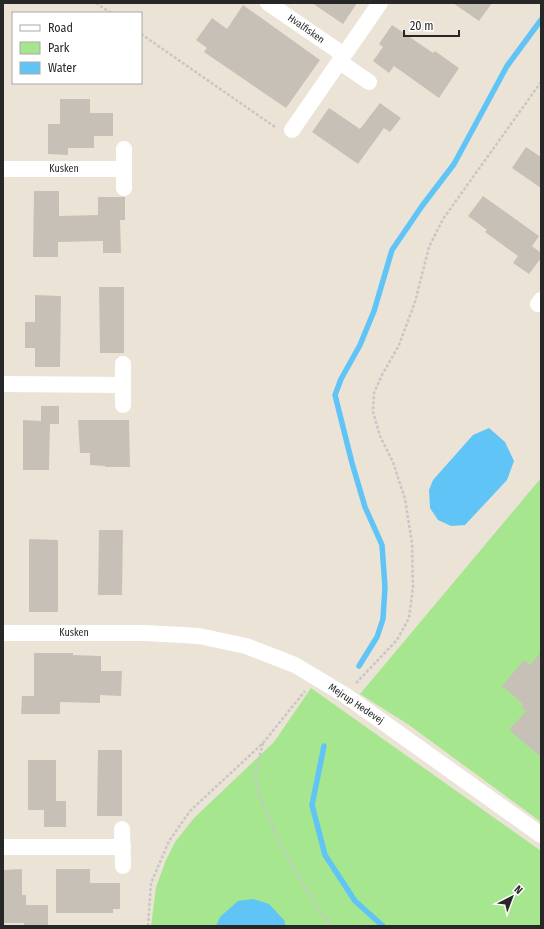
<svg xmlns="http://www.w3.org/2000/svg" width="544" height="929" font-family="'Fira Sans Condensed',sans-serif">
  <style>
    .green { fill: #a6e68e }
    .water { fill: #60c4f6 }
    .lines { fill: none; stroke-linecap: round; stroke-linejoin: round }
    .stream { stroke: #60c4f6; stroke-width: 5.5 }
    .building { fill: #c6c0b7 }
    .path { stroke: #c7c7c7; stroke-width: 2.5; stroke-dasharray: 3 2; stroke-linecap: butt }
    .street { stroke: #fff; stroke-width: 16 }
    .labels { text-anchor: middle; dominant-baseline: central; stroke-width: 4; stroke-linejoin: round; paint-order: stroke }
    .street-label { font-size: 10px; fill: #272727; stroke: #fff }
  </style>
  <rect width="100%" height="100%" fill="#ebe4d6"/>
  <path class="green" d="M 541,478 L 541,822 L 409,725 L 360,694 Z
    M 311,688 L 541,851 L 541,926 L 151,926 L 156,887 L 166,860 L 175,842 L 194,818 L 274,742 Z"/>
  <path class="water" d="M 489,428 L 505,442 L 514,461 L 507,480 L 465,525 L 451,526 L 438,520 L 430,508 L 429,490 L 433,480 L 473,435 Z
    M 253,899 L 269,904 L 284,920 L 286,926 L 216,926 L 220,917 L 238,901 Z"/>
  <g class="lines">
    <path class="stream" d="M 359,666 L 377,637 L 383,619 L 385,587 L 382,545 L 365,507 L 352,463 L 335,395 L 341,379 L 360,345 L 374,311 L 392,250 L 422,206 L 454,164 L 507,66 L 541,20
      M 324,746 L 312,805 L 325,855 L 355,901 L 383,926"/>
  </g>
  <path class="building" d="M 312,3 L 357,3 L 343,24 Z
    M 453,3 L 492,3 L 479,21 Z
    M 243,5 L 320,60 L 286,108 L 204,52 L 207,48 L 196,40 L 212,18 L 227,29 Z
    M 392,25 L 433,53 L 435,51 L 459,68 L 439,98 L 394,66 L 389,73 L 373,61 L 383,47 L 379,44 Z
    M 60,99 L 90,99 L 90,113 L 113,113 L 113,136 L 94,136 L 94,148 L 68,148 L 68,155 L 48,154 L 48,124 L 60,124 Z
    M 380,103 L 401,118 L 390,132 L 384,128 L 358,164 L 312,132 L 329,108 L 360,129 Z
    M 526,147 L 541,157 L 541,188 L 512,168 Z
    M 34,191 L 59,191 L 59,216 L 98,215 L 98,197 L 125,197 L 125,220 L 120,220 L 121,253 L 103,253 L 103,241 L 58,242 L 58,257 L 33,257 Z
    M 483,196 L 539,236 L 532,246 L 541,253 L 541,258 L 529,274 L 513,263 L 518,256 L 485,232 L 487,230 L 468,216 Z
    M 99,287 L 124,287 L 124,353 L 100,353 Z
    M 35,295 L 61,296 L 60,367 L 35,367 L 35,348 L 25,348 L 25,322 L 35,322 Z
    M 41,406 L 59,406 L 59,424 L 50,424 L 49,470 L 23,470 L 23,420 L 41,421 Z
    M 78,420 L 129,420 L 130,467 L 105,467 L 105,466 L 90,465 L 90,453 L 80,453 Z
    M 99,530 L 123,530 L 122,595 L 98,595 Z
    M 29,539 L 58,540 L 58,612 L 29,612 Z
    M 541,652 L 541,757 L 509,730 L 526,711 L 521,707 L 523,704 L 502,686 L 524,660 L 530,665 Z
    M 34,653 L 73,653 L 73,655 L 101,656 L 101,671 L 122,671 L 121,696 L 100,695 L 100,703 L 60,702 L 60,714 L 21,714 L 22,696 L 34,696 Z
    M 98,750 L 122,750 L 122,816 L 97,816 Z
    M 28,760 L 56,760 L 56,801 L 66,801 L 66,827 L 44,827 L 44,810 L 28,810 Z
    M 22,869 L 22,895 L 26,895 L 26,905 L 48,905 L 48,926 L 24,926 L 24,923 L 3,923 L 3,870 Z
    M 56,869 L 90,869 L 90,883 L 120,883 L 120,909 L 113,909 L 113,913 L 56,913 Z"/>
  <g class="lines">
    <path class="path" d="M 96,3 L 111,13
      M 141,34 L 275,127
      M 356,683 L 397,640 L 409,618 L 413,587 L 412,543 L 405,499 L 393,462 L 380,436 L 373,412 L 374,393 L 382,375 L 399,345 L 415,302 L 429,247 L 443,219 L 541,82
      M 263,743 L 255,775 L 258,792 L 283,850 L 317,907 L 331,926
      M 148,926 L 151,883 L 169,841 L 190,811 L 263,743 L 305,691"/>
    <path class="street" d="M 268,3 L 344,55
      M 340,62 L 369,82
      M 292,130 L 380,3
      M 3,169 L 124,169
      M 124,188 L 124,149
      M 538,304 L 541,300
      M 3,384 L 123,385
      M 123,405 L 123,364
      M 3,633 L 145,633 L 199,636 L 246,646 L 295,665 L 345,695 L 541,835
      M 122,829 L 123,866
      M 3,847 L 123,847"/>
  </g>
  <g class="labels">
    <g class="street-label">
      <text transform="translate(306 29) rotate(35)">Hvalfisken</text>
      <text x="64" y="169">Kusken</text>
      <text x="74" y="633">Kusken</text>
      <text transform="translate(356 704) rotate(34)">Mejrup Hedevej</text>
    </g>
  </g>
  <rect width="544" height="929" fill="none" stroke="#272727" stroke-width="8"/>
  <rect x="12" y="12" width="130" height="72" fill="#ffffff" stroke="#a9a9a9"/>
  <rect x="20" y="25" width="20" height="6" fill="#ffffff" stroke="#a9a9a9"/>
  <text x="48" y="32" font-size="12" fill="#272727">Road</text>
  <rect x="20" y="42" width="20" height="12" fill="#a6e68e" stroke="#a9a9a9"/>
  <text x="48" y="52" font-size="12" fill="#272727">Park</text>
  <rect x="20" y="62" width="20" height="12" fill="#60c4f6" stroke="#a9a9a9"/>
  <text x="48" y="72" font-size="12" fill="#272727">Water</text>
  <g transform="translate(512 897) rotate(42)" stroke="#ffffff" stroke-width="3" paint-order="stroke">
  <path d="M0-3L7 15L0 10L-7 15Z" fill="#272727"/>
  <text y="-6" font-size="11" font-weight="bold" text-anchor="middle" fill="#272727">N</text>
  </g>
  <path d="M404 30v6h55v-6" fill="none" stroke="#272727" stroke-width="2"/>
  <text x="410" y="30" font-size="12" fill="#272727" stroke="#ffffff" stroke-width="3" paint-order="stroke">20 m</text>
</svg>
